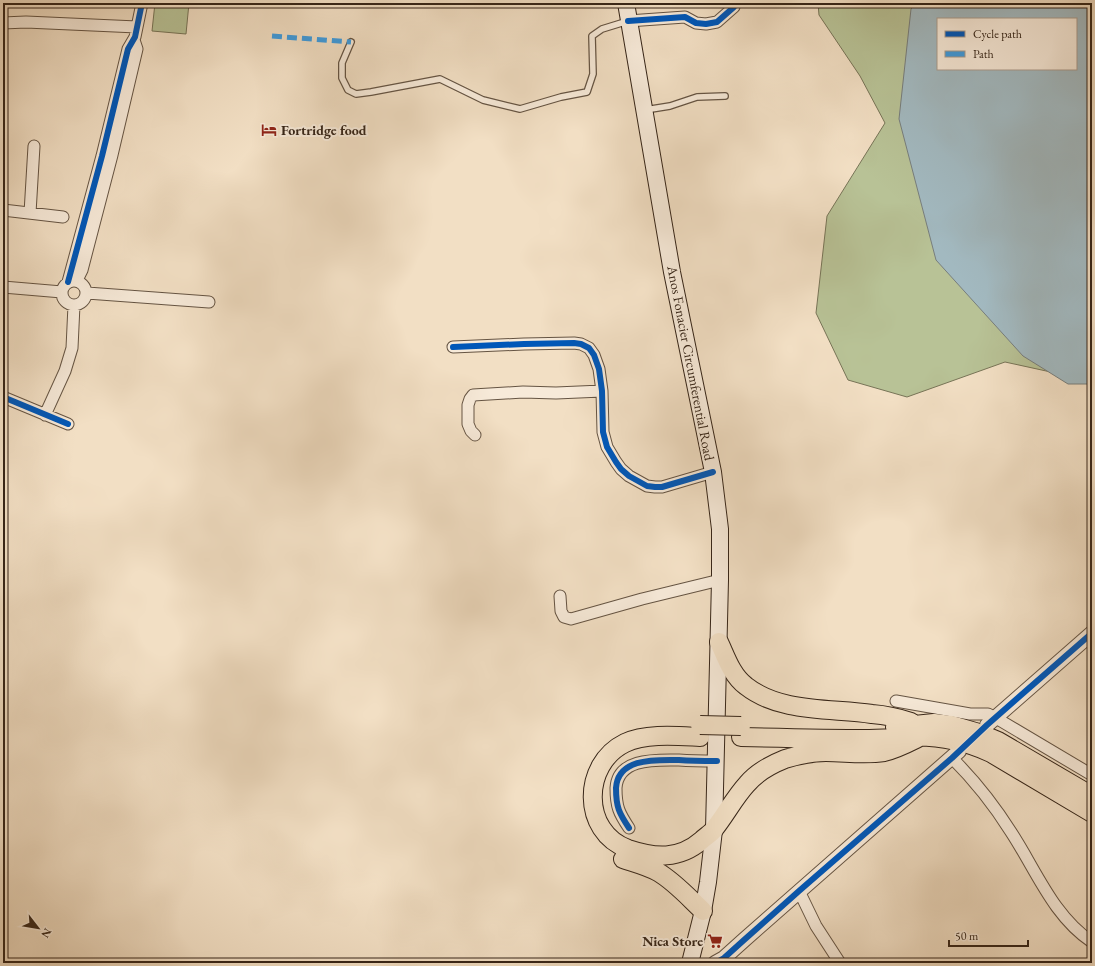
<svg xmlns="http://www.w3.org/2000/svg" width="1095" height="966" font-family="'EB Garamond',serif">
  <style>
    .green { fill: #b8c296; stroke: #777457 }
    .water { fill: #a2b9c0; stroke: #777e7d; fill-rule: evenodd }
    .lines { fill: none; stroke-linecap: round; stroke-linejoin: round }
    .service-casing { stroke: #655443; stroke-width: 8 }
    .minor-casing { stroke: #655443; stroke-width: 13 }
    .tertiary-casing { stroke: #655443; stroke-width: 16 }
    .secondary-casing { stroke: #362518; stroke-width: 18 }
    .primary-casing { stroke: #362518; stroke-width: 20 }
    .service { stroke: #f7ead9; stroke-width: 5.5 }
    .minor { stroke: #f7ead9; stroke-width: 11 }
    .tertiary { stroke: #f7ead9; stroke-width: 14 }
    .secondary { stroke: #f7ead9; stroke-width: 16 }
    .primary { stroke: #f2dfc4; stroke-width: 18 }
    .primary-bridge-casing { stroke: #362518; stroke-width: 20; stroke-linecap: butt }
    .primary-bridge { stroke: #f2dfc4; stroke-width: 18 }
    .quiet { stroke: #3e9cdf; stroke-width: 5; stroke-dasharray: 10 5; stroke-linecap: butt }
    .cycleway-casing { stroke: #f7ead9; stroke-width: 8 }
    .cycleway { stroke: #0057b8; stroke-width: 6 }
    .labels { text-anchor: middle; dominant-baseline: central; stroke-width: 4; stroke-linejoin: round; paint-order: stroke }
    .poi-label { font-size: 14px; font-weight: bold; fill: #362518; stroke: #f7ead9; text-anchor: start }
    .street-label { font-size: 14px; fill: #362518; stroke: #f7ead9 }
  </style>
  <rect width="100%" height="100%" fill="#f2dfc4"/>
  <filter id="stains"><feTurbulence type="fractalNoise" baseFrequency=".005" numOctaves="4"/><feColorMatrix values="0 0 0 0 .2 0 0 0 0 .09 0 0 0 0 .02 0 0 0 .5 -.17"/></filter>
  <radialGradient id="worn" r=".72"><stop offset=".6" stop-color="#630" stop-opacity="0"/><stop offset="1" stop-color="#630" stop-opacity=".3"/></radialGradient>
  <path class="green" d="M 155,3 L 189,3 L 186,34 L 152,31 Z
    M 818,3 L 949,3 L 938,19 L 933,55 L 947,176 L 1092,381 L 1005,362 L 907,397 L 848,380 L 816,313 L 827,216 L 885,123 L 860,76 L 819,15 Z"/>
  <path class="water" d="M 916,3 L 1092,3 L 1092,384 L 1068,384 L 1023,356 L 936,260 L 899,119 L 911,9 ZM 938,19 L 1076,19 L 1076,69 L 938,69 Z"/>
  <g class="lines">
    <g class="service-casing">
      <path id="service" d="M 351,42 L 342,63 L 342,78 L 348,90 L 356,94 L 371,92 L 440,79 L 483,100 L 520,109 L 561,97 L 587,92 L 593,74 L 592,36 L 602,29 L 628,21
        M 645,110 L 670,106 L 697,97 L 725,96"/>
    </g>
    <g class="minor-casing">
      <path id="minor" d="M 628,21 L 685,17 L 696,23 L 706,24 L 717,22 L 734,7
        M 3,23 L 26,22 L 137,27
        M 3,210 L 63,217
        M 30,213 L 34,146
        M 77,280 L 82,270 L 112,155 L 137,49 L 134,40
        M62 293a12 12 0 1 1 24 0a12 12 0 1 1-24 0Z
        M 68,282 L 102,156 L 128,49 L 135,37 L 142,3
        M 3,287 L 62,292
        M 87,293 L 209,302
        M 453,347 L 524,344 L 574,343 L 581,344 L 589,348 L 594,355 L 599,369 L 602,391 L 603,432 L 607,447 L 616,462 L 621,469 L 629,476 L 647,486 L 655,487 L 662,487 L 713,472
        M 3,397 L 68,424
        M 45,415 L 65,371 L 72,348 L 74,305
        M 475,435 L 471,431 L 468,424 L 468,405 L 470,399 L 473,395 L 523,392 L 556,393 L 602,391
        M 560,596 L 561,611 L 564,617 L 571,619 L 642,599 L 720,580
        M 896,701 L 970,714 L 988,714 L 996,718 L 1092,775
        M 952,758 C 974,780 994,805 1011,832 C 1036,870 1053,916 1092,942
        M 629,828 C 619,813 616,807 616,788 C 618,757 657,760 679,760 C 692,761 704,761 717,761
        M 799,891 L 816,926 L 840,963"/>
    </g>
    <g class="tertiary-casing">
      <path id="tertiary" d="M 987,725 L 1092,633
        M 715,963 L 724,958 L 744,940 L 959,751"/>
    </g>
    <g class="secondary-casing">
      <path id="secondary" d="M 626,3 L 672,272 L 713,472 L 720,529 L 720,580 L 714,830 L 708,882 L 703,911 L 690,963"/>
    </g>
    <g class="primary-casing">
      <path id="primary" d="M 719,642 C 726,657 732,676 746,686 C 780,713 831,708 872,714 C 885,715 899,718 911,722
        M 895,727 L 934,723 L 951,725 L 979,733 L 998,741 L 1092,796
        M 700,737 C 678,736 646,733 625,743 C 582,764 581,832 628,849 C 655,858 679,860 702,840 C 706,836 712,833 715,828 C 726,814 735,797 747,784 C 757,772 770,765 785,759 C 798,755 813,752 826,752 C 845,752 865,755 884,752 C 897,749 908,743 920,737
        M 741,737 C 783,738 826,739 869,739 C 881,739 893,738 905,737 C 935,735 965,741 991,753 L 1092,813
        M 623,859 C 635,863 647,866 658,872 C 675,882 689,898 703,911"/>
    </g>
    <use href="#service" class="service"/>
    <use href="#minor" class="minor"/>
    <use href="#tertiary" class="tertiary"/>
    <use href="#secondary" class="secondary"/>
    <use href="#primary" class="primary"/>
    <g class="primary-bridge-casing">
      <path id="primary-bridge" d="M 700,725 L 741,726"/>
    </g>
    <use href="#primary-bridge" class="primary-bridge"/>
    <path class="quiet" d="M 272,36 L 351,42"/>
    <g class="cycleway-casing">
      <path id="cycleway" d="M 628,21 L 685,17 L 696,23 L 706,24 L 717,22 L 734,7
        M 68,282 L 102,156 L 128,49 L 135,37 L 142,3
        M 453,347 L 524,344 L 574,343 L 581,344 L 589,348 L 594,355 L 599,369 L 602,391 L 603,432 L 607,447 L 616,462 L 621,469 L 629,476 L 647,486 L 655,487 L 662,487 L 713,472
        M 3,397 L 68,424
        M 629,828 C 619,813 616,807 616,788 C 618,757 657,760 679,760 C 692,761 704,761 717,761
        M 715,963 L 724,958 L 744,940 L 799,891 L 952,758 L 987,725 L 1092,633"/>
    </g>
    <use href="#cycleway" class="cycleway"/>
  </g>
  <defs>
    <g id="hotel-bare" transform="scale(1.2)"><path d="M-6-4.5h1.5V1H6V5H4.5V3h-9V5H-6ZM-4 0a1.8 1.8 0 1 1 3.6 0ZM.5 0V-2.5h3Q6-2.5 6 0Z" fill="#8f2418" stroke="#f7ead9" stroke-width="2.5" paint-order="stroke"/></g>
    <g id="supermarket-bare" transform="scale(1.2)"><path d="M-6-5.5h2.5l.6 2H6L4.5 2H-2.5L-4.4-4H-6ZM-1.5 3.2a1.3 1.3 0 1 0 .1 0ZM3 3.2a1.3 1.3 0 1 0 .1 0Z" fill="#8f2418" stroke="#f7ead9" stroke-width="2.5" paint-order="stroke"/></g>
  </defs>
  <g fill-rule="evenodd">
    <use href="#hotel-bare" x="269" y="130"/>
    <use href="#supermarket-bare" x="715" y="941"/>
  </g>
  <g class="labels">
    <g class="poi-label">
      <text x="281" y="130">Fortridge food</text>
      <text x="703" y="941" text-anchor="end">Nica Store</text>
    </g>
    <g class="street-label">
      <text transform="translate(691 363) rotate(79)">Anos Fonacier Circumferential Road</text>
    </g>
  </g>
  <rect width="1095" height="966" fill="none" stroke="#f2dfc4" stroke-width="16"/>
  <rect x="4" y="4" width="1087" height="958" fill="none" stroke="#362518" stroke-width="2"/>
  <rect x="8" y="8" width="1079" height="950" fill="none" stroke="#362518"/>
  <rect x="937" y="18" width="140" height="52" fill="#f7ead9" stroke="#aa9b8c"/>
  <rect x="945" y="31" width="20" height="6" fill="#0057b8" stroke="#aa9b8c"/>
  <text x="973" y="38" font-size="12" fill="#362518">Cycle path</text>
  <rect x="945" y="51" width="20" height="6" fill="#3e9cdf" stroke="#aa9b8c"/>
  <text x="973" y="58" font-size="12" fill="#362518">Path</text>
  <g transform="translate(38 928) rotate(121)" stroke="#f7ead9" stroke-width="3" paint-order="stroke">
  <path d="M0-3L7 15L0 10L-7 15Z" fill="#362518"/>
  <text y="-6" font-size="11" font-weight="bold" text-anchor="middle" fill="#362518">N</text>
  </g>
  <path d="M949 940v6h79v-6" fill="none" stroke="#362518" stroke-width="2"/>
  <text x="955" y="940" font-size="12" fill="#362518" stroke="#f7ead9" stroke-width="3" paint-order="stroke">50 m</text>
  <rect width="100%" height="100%" filter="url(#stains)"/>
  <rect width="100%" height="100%" fill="url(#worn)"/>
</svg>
